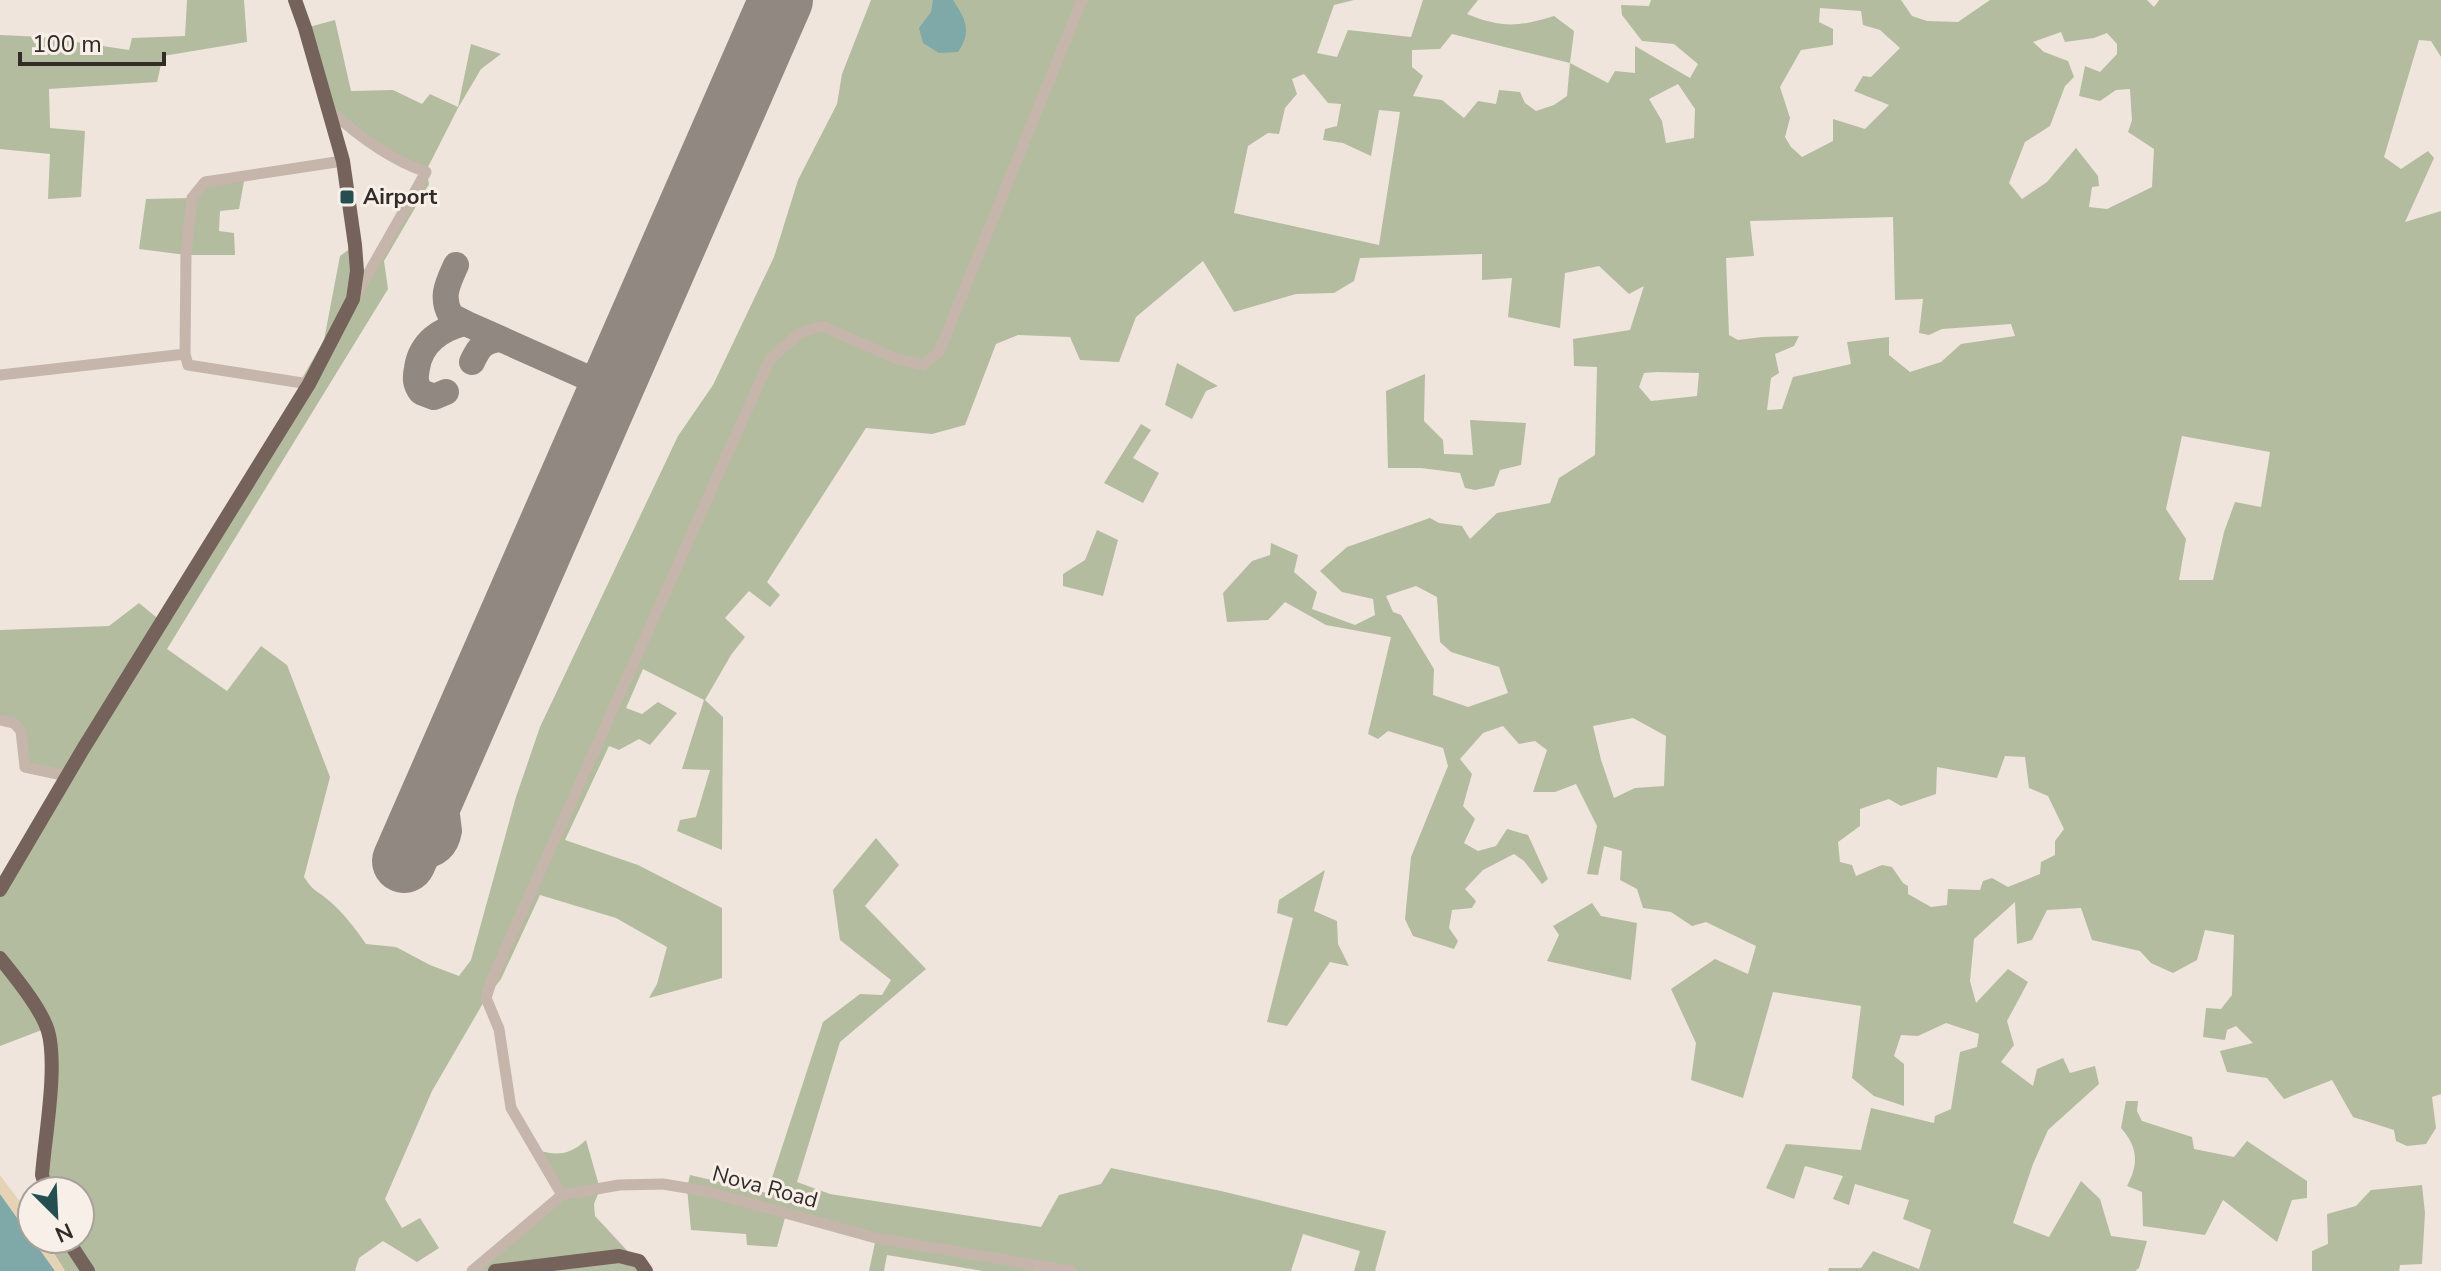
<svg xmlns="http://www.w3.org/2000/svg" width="2441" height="1271" font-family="'Nunito Sans',sans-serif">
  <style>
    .green { fill: #b3bc9e; fill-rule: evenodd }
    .sand { fill: #e6d3b6 }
    .water { fill: #7fa8a8 }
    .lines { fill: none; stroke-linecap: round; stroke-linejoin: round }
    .taxiway { stroke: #918882; stroke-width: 26 }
    .runway { stroke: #918882; stroke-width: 64 }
    .minor { stroke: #c5b5aa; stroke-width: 11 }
    .major { stroke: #74625b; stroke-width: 14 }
    .poi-dot { fill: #234f50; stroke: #f7efe8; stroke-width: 3 }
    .labels { text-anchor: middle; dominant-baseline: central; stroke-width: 6; stroke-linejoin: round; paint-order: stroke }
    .poi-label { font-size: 22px; font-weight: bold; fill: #332b28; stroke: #f7efe8; text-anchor: start }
    .street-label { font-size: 22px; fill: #332b28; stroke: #f7efe8 }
  </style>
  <rect width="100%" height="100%" fill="#efe5dc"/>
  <path class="green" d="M 187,0 L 244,0 L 247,42 L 163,56 L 157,82 L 49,89 L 50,128 L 85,131 L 81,197 L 48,199 L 50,154 L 0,149 L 0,35 L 43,37 L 129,50 L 132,38 L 185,36 Z
    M 871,0 L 1354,0 L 1334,5 L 1317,53 L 1337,57 L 1348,30 L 1411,37 L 1423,0 L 1478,0 L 1467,14 C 1501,28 1519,27 1554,16 L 1574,31 L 1570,63 L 1608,83 L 1615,71 L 1635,73 L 1635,46 L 1690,78 L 1698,64 L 1674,44 L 1642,41 L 1622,15 L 1621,5 L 1649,6 L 1651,0 L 1901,0 L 1912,16 L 1927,21 L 1958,22 L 1990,0 L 2147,0 L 2154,7 L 2159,0 L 2441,0 L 2441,57 L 2431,41 L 2419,40 L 2384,157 L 2401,169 L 2428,151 L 2434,158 L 2405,222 L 2441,211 L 2441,1094 L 2432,1097 L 2436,1128 L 2426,1144 L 2407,1146 L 2396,1141 L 2394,1130 L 2353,1117 L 2332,1080 L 2284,1099 L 2267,1078 L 2227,1072 L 2220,1051 L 2253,1043 L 2236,1026 L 2227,1030 L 2225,1040 L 2203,1037 L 2206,1008 L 2221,1009 L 2232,995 L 2234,935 L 2205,930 L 2197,960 L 2173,973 L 2151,963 L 2140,951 L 2092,940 L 2081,908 L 2047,910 L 2032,940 L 2017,944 L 2015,902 L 1974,939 L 1970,981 L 1976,1003 L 2008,969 L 2028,982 L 2007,1021 L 2014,1045 L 2001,1062 L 2033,1086 L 2037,1069 L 2063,1058 L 2070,1073 L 2095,1066 L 2099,1084 L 2048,1130 L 2033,1164 L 2013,1223 L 2049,1237 L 2081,1181 L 2100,1199 L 2111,1236 L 2147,1241 L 2139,1268 L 2135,1271 L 1828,1271 L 1829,1268 L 1861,1268 L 1873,1251 L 1919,1269 L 1931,1230 L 1903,1219 L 1909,1200 L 1855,1184 L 1849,1205 L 1833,1199 L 1843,1176 L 1805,1166 L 1794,1199 L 1766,1188 L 1786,1144 L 1861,1150 L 1871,1108 L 1934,1123 L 1935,1116 L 1951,1109 L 1960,1052 L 1977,1047 L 1979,1034 L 1946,1023 L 1918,1036 L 1901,1035 L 1894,1056 L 1904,1064 L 1904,1106 L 1874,1096 L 1852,1078 L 1861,1006 L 1773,992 L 1743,1098 L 1691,1080 L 1696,1043 L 1671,989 L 1715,959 L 1748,974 L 1756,946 L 1706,922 L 1692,926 L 1671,912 L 1643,908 L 1637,889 L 1620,880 L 1622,851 L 1604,846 L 1598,875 L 1587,874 L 1597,826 L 1576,784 L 1555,792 L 1533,792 L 1547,750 L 1535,741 L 1519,744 L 1503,726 L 1483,733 L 1460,759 L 1472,774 L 1463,806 L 1475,819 L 1464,843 L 1478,851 L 1496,846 L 1507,829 L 1528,835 L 1548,879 L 1542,884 L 1524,861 L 1514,854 L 1483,870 L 1465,889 L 1476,901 L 1472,908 L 1452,910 L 1449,928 L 1458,941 L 1454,949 L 1413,936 L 1405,919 L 1411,857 L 1448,766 L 1443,748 L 1388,731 L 1378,739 L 1368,734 L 1391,637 L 1326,625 L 1285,602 L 1268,620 L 1227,622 L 1223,593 L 1252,561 L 1270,555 L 1271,543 L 1298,555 L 1294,572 L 1317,592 L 1312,609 L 1355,625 L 1375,615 L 1373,599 L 1342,592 L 1320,571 L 1347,547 L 1430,518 L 1439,523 L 1462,526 L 1470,539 L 1497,513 L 1550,503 L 1559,478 L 1595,455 L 1597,367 L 1574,366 L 1573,339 L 1630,330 L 1644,286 L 1629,294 L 1599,266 L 1565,273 L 1560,328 L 1508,317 L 1512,278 L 1482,280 L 1482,254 L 1360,258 L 1354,281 L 1334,293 L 1296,294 L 1234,312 L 1203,261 L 1136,317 L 1119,362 L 1080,360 L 1070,337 L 1018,335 L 996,344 L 965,425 L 932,434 L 866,428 L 767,582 L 780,595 L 770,607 L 749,591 L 725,618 L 745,637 L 731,655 L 705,700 L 723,717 L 722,850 L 677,831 L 680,820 L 696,817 L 710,770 L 682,769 L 704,700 L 643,669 L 626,708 L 642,714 L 658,702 L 677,713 L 650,745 L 639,739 L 619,750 L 609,746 L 565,840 L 638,865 L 722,908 L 722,978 L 649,998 L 657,984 L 667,947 L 616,918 L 540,895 L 501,979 L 486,998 L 432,1091 L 385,1199 L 402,1228 L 420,1218 L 439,1248 L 417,1262 L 383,1241 L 359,1258 L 355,1271 L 65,1271 L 45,1239 L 80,1239 L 80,1191 L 34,1191 L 42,1175 L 47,1028 L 0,1046 L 0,890 L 66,776 L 25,767 L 21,731 L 0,720 L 0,630 L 109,626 L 139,603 L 162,622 L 308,385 L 300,382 L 324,340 L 340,256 L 355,245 L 353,296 L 426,172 L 406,165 L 330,110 L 305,28 L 335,20 L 351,91 L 393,90 L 422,104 L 430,94 L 458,107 L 471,44 L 501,54 L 481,69 L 458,108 L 426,171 L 429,184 L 384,261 L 388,289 L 167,649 L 227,691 L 261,646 L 287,665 L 330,777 L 304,877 C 314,892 315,889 327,899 C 343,912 355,928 366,944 L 396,947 L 430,965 L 459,976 L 471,960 L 516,797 L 540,727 L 678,436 L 713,385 L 774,257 L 798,180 L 837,104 L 842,74 ZM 1820,8 L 1861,11 L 1863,25 L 1880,30 L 1900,48 L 1871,77 L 1863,76 L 1854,91 L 1889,105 L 1865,129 L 1833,119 L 1833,141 L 1802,157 L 1791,147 L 1785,137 L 1790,118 L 1780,87 L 1801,50 L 1833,45 L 1833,29 L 1819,22 ZM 2061,32 L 2065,42 L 2094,38 L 2107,33 L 2117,44 L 2117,54 L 2100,72 L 2085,66 L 2079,96 L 2100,101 L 2116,90 L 2130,89 L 2132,120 L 2128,132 L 2154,149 L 2152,187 L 2107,209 L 2089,207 L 2092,187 L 2099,186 L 2098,176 L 2076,148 L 2047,182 L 2022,199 L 2009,183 L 2025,142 L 2050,126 L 2065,86 L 2074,77 L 2068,61 L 2044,52 L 2033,42 ZM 1452,34 L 1570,63 L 1567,96 L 1554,105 L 1536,111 L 1525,103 L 1520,92 L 1499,90 L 1496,104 L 1478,101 L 1464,118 L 1442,100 L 1413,96 L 1423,76 L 1412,67 L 1412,50 L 1440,49 ZM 1304,74 L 1328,103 L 1341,104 L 1337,126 L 1325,129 L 1323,140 L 1343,143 L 1371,156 L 1379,110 L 1400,112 L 1379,245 L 1234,213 L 1248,146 L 1268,133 L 1279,134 L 1285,108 L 1297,94 L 1292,79 ZM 1678,84 L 1695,109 L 1694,138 L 1666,143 L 1662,121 L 1649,99 ZM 1893,217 L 1895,300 L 1923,299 L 1919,333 L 1929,335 L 1942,329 L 2011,324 L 2015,336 L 1961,344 L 1941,362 L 1910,372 L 1889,355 L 1889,337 L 1847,342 L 1851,364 L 1793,377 L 1782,409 L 1767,410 L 1771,378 L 1779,373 L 1775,354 L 1794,346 L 1799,336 L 1762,337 L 1738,340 L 1729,335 L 1726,258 L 1754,256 L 1750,221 ZM 1657,372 L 1699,373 L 1697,396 L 1651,401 L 1639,387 L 1644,373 ZM 2182,436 L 2270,452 L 2261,507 L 2235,502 L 2224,532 L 2213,580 L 2179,580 L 2186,539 L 2166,509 ZM 1416,586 L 1437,597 L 1440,642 L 1451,652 L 1499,667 L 1508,693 L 1468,707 L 1433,695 L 1434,669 L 1401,615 L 1393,612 L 1386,596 ZM 1633,718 L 1666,736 L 1664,786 L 1635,788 L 1614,798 L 1601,760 L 1593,726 ZM 2005,756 L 2025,757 L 2029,788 L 2048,796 L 2064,829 L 2055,841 L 2055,855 L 2041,862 L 2040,874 L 2008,887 L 1992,878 L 1983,881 L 1980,890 L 1948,889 L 1947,905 L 1931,907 L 1908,894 L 1908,886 L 1903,883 L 1892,867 L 1882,865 L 1856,876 L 1852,865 L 1840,862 L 1838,842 L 1860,826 L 1860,809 L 1889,799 L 1901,806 L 1936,794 L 1937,767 L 1997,778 Z
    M 245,176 L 239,209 L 220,211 L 219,231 L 234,233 L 235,255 L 186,255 L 139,249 L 146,199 L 192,198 L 205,182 Z
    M 1177,363 L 1218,386 L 1206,391 L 1192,419 L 1165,405 Z
    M 1425,374 L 1424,421 L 1443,440 L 1444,454 L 1473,455 L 1470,420 L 1526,423 L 1521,465 L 1500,470 L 1494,486 L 1475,490 L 1465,488 L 1460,473 L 1421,468 L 1388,468 L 1386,391 Z
    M 1141,424 L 1151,430 L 1133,458 L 1159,473 L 1143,503 L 1104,483 Z
    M 1097,530 L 1118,540 L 1103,596 L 1063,586 L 1063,574 L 1085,560 Z
    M 876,838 L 899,865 L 865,906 L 926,969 L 840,1042 L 797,1182 L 830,1194 L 1041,1227 L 1059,1195 L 1101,1184 L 1111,1168 L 1221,1191 L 1386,1231 L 1375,1271 L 1354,1271 L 1360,1251 L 1303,1234 L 1291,1271 L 1072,1271 L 1036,1267 L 1036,1271 L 983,1271 L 887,1255 L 884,1271 L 869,1271 L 876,1238 L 786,1214 L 777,1247 L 747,1245 L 746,1234 L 691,1230 L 687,1188 L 690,1175 L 767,1193 L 823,1022 L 860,994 L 882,995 L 891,980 L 840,940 L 833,890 Z
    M 1325,870 L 1314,911 L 1337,921 L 1338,944 L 1349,966 L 1330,962 L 1287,1026 L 1267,1022 L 1293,918 L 1277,913 L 1279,900 Z
    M 1592,903 L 1601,916 L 1637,923 L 1631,980 L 1547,961 L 1559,935 L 1553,926 Z
    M 2126,1101 L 2138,1101 L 2137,1111 L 2142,1121 L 2192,1137 L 2194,1149 L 2234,1157 L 2247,1141 L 2307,1181 L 2307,1198 L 2292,1200 L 2277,1242 L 2223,1200 L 2205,1235 L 2143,1226 L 2142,1192 L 2127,1186 C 2139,1164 2138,1147 2121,1128 Z
    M 586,1140 L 600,1189 L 594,1204 L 595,1216 L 646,1271 L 472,1271 L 562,1195 L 537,1150 C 557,1156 570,1155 586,1140 Z
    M 2422,1185 L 2425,1213 L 2422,1264 L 2400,1265 L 2399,1271 L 2312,1271 L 2312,1251 L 2328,1244 L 2327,1214 L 2356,1206 L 2371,1190 Z"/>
  <path class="sand" d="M 0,1175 L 32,1218 L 32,1239 L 45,1239 L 65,1271 L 55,1271 L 0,1194 Z"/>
  <path class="water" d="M 933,0 L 953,0 C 966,20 972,31 958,52 L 939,53 L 923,43 L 919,28 L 931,12 Z
    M 0,1194 L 55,1271 L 0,1271 Z"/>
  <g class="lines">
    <path class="taxiway" d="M 456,265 C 448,283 440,297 451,316 L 465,323
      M 472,362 C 479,347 483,341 500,339
      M 595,381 L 602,393 L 602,409
      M 446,392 L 434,397 L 421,392 C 415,384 415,378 417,368 C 421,342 441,329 465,323 L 595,381 L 611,378 L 626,355
      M 434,793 C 426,802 415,806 407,814 C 391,831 403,848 420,857 C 437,855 446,848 449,831 L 442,774"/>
    <path class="runway" d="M 404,861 L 781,0"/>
    <path class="minor" d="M 330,110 C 358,136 389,159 426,172 L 355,297
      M 185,354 L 186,255 L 192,198 L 205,182 L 343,161
      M 0,375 L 185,354 L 188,365 L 309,384
      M 0,720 L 14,723 L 21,731 L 25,767 L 67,776
      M 562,1195 L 511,1108 L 499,1029 L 486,998 L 492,979 L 770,359 L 800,333 L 822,326 L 897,359 L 923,365 L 939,352 L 1082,0
      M 472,1271 L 562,1195 L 619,1185 L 663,1184 L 705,1191 L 876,1238 L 1072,1271"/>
    <path class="major" d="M 0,890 L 83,749 L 309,384 L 353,299 L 357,271 L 355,245 L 343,161 L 305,28 L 295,0
      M 0,958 C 15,977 41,1008 48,1031 C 58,1066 45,1136 42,1175 L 47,1191
      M 67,1239 L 88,1271
      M 495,1271 L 619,1256 L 639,1261 L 646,1271"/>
  </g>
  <rect class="poi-dot" x="339" y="189" width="16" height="16" rx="4"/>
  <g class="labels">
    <g class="poi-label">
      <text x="363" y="197">Airport</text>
    </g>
    <g class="street-label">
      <text transform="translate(765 1187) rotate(15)">Nova Road</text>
    </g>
  </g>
  <g transform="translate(56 1215) rotate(156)"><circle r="38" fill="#f7efe8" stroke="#a9a19b" stroke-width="2"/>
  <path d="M0-6L14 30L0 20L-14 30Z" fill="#234f50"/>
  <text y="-12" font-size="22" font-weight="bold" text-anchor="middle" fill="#332b28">N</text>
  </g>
  <path d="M20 52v12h144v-12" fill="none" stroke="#332b28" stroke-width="4"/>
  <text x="32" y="52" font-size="24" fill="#332b28" stroke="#f7efe8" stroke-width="6" paint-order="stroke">100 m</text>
</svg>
